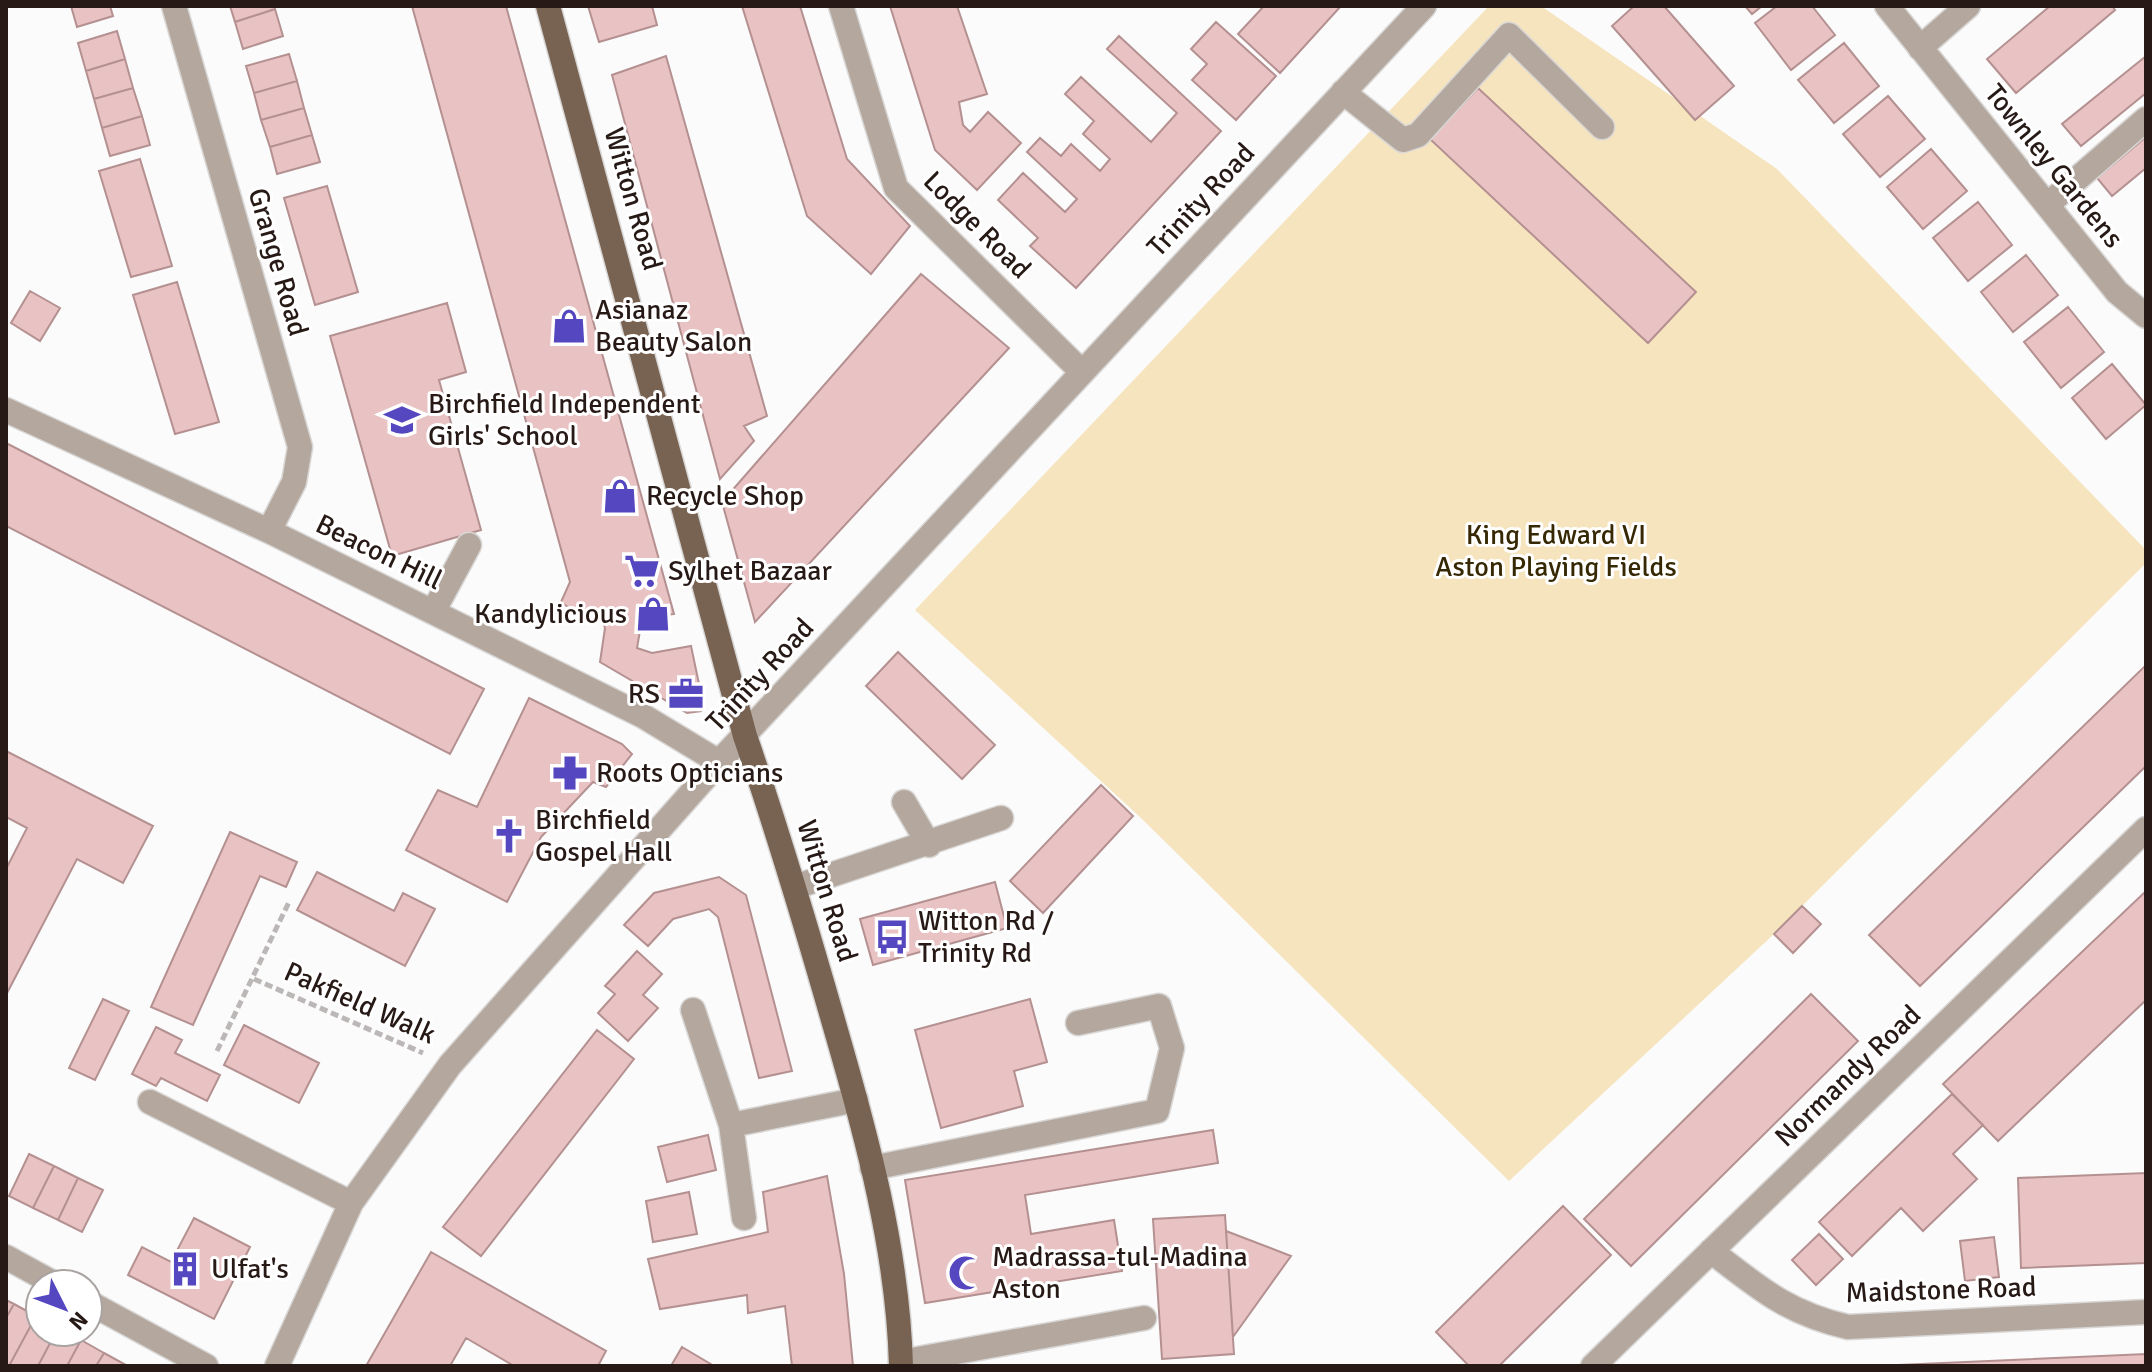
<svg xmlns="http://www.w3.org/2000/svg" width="2152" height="1372" font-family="Signika,sans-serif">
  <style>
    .green { fill: #f6e4be }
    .building { fill: #e9c3c4; stroke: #b49091; stroke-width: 2 }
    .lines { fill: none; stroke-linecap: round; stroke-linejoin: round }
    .minor-casing { stroke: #d9d7d6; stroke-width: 27 }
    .major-casing { stroke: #d9d7d6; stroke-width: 27 }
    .path { stroke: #bbb7b6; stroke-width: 5; stroke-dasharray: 8 4; stroke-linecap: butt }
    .minor { stroke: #b4a89e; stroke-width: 24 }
    .major { stroke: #786352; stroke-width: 24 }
    .labels { text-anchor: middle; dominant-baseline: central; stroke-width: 6; stroke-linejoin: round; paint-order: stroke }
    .street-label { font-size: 28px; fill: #271a16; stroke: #fff }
    .poi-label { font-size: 28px; fill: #271a16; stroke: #fff; text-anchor: start }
    .park-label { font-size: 28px; fill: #362803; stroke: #fff }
  </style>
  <rect width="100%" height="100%" fill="#fbfbfb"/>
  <path class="green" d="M 1489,6 L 1541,6 L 1777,169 L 2146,550 L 2146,563 L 1774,934 L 1509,1181 L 1141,818 L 915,610 Z"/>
  <path class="building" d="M 71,6 L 110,6 L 113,16 L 77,27 Z
    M 230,6 L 274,6 L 275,9 L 235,22 Z
    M 412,6 L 506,6 L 674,614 L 642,619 L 637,648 L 652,653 L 691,646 L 702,698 L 701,711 L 687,713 L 600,662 L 605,628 L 600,614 L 584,619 L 561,602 L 570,582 Z
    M 588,6 L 652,6 L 657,25 L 599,42 Z
    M 742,6 L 800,6 L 847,159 L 910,226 L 871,274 L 807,216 Z
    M 890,6 L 957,6 L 987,94 L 959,102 L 963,125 L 970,132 L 988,112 L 1021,143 L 977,190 L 935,150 Z
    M 1264,6 L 1341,6 L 1280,73 L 1238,34 Z
    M 1634,6 L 1664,6 L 1734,86 L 1695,120 L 1612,26 Z
    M 1745,6 L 1762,6 L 1752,14 Z
    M 1777,6 L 1812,6 L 1835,35 L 1791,70 L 1755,23 Z
    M 2050,6 L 2112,6 L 2115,10 L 2016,93 L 1987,59 Z
    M 275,9 L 283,36 L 243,49 L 235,22 Z
    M 1216,22 L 1276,76 L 1236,120 L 1192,80 L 1207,64 L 1191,49 Z
    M 117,31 L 125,59 L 86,71 L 78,43 Z
    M 1119,36 L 1221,131 L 1076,288 L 1030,246 L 1038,238 L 998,200 L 1023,173 L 1065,212 L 1077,199 L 1027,152 L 1040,138 L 1061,156 L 1071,144 L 1100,171 L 1110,159 L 1083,134 L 1094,121 L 1065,94 L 1081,77 L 1151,142 L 1177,113 L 1107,49 Z
    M 1844,43 L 1879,86 L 1834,123 L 1798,80 Z
    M 289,54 L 297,81 L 254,93 L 246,66 Z
    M 666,56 L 767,416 L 744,426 L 754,441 L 720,479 L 612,75 Z
    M 2146,56 L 2146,93 L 2081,146 L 2062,124 Z
    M 125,59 L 133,88 L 94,99 L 86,71 Z
    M 297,81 L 304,108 L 261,120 L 254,93 Z
    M 133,88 L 142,116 L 102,128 L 94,99 Z
    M 1478,88 L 1696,292 L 1648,343 L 1430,139 Z
    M 1888,96 L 1925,139 L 1880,177 L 1843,134 Z
    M 304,108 L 312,135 L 270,147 L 261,120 Z
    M 142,116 L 150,145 L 110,156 L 102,128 Z
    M 312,135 L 320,162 L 277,174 L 270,147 Z
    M 2146,137 L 2146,168 L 2112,196 L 2097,178 Z
    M 1931,149 L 1967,191 L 1923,229 L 1887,187 Z
    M 140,159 L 172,266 L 131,277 L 99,171 Z
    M 327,186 L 358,292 L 315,305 L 284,198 Z
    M 1978,202 L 2012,245 L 1968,281 L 1933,238 Z
    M 2026,255 L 2058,295 L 2013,332 L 1981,292 Z
    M 921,274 L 1009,348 L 755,622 L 722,502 Z
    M 177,282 L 219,422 L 175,434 L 133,295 Z
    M 30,291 L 60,308 L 40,341 L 11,323 Z
    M 447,303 L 466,372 L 439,380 L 481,530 L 392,556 L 330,336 Z
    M 2068,307 L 2104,352 L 2061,388 L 2024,342 Z
    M 2112,364 L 2146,405 L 2106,439 L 2072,398 Z
    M 6,443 L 484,689 L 450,754 L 6,526 Z
    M 898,652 L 995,745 L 962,779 L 866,686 Z
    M 2146,665 L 2146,766 L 1920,986 L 1869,935 Z
    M 529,698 L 622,744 L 632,754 L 606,787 L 593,782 L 541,837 L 507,902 L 406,850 L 438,790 L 477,807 Z
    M 6,751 L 153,826 L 123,883 L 77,859 L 6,995 L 6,869 L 27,828 L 6,817 Z
    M 1101,785 L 1133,816 L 1043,913 L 1010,881 Z
    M 230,832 L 297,862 L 286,887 L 260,876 L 193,1025 L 151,1007 Z
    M 317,872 L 394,911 L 403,893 L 435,909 L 405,966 L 297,910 Z
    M 719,877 L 746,895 L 792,1071 L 759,1078 L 718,917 L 709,909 L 673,919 L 648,946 L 624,925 L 654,893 Z
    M 995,882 L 1007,928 L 873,965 L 860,919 Z
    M 2146,891 L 2146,1000 L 1998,1141 L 1943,1084 Z
    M 1802,906 L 1821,924 L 1793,953 L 1774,934 Z
    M 637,951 L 662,974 L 643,995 L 658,1008 L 628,1041 L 598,1013 L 615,994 L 605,986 Z
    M 1811,994 L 1858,1041 L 1631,1266 L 1584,1219 Z
    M 103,999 L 129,1011 L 95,1080 L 69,1068 Z
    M 1030,999 L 1047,1062 L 1014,1071 L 1023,1106 L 941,1128 L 915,1030 Z
    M 244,1025 L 319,1063 L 299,1103 L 224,1065 Z
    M 156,1027 L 182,1040 L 175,1053 L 220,1075 L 207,1101 L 161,1078 L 156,1086 L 132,1074 Z
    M 597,1030 L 634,1059 L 481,1256 L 443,1227 Z
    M 1952,1094 L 1983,1125 L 1953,1154 L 1977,1179 L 1923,1231 L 1901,1208 L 1852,1256 L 1819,1222 Z
    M 1213,1130 L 1218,1163 L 1025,1195 L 1031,1234 L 1114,1220 L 1122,1271 L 925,1303 L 905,1180 Z
    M 708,1135 L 716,1170 L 667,1182 L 658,1147 Z
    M 29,1154 L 54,1166 L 33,1208 L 9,1196 Z
    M 54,1166 L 78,1178 L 58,1220 L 33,1208 Z
    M 2146,1173 L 2146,1263 L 2021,1268 L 2018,1178 Z
    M 827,1176 L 844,1274 L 853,1366 L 792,1366 L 785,1306 L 748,1313 L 747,1295 L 660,1309 L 648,1259 L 768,1232 L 763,1192 Z
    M 78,1178 L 103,1190 L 82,1232 L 58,1220 Z
    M 689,1192 L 697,1234 L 653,1242 L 646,1201 Z
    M 1563,1206 L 1611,1255 L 1499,1366 L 1469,1366 L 1436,1332 Z
    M 1225,1215 L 1234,1354 L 1162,1359 L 1153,1219 Z
    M 194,1218 L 250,1247 L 214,1319 L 128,1275 L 142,1247 L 171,1262 Z
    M 1226,1231 L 1291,1256 L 1233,1337 Z
    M 1819,1234 L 1843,1259 L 1816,1285 L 1792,1260 Z
    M 1994,1237 L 1999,1277 L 1965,1281 L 1960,1241 Z
    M 431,1252 L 606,1351 L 598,1366 L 514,1366 L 466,1338 L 450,1366 L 366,1366 Z
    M 6,1300 L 14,1304 L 6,1318 Z
    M 14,1304 L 36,1316 L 9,1366 L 6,1366 L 6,1318 Z
    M 36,1316 L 40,1318 L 40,1332 L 56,1332 L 38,1366 L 9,1366 Z
    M 56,1332 L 65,1332 L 81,1340 L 67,1366 L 38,1366 Z
    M 81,1340 L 104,1353 L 96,1366 L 67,1366 Z
    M 682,1347 L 714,1366 L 671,1366 Z
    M 104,1353 L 126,1365 L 125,1366 L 96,1366 Z
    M 2146,1354 L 2146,1366 L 1875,1366 Z"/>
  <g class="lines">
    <g class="minor-casing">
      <path id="minor" d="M 174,6 L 300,447 L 294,482 L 269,531
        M 841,6 L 896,188 L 1082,372
        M 1887,6 L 2117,292 L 2146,316
        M 1920,48 L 1968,6
        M 1343,92 L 1403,140 L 1418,135 L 1509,35 L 1602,127
        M 2047,205 L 2146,119
        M 6,410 L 269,531 L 643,716 L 719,762
        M 433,612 L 469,545
        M 904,802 L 929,845
        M 795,887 L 1001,818
        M 693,1010 L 731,1125 L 744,1218
        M 150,1102 L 351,1203
        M 731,1125 L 856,1100
        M 872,1168 L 1157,1111 L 1172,1048 L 1159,1006 L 1078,1023
        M 1711,1251 C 1759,1288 1787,1313 1848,1327 L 2146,1312
        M 6,1257 L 55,1284
        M 88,1302 L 206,1366
        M 901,1362 L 1144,1318
        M 277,1366 L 351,1203 L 450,1065 L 719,762 L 1424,6
        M 1593,1366 L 2146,829"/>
    </g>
    <g class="major-casing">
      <path id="major" d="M 548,6 L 745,736 C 778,832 807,929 835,1027 C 867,1137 898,1251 901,1366"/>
    </g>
    <path class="path" d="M 254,979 L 423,1053
      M 217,1051 L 289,902"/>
    <use href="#minor" class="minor"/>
    <use href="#major" class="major"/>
  </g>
  <defs>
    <g id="shop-bare" transform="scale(2.76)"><path d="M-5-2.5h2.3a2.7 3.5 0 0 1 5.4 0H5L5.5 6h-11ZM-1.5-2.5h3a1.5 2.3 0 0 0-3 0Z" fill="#5447bf" stroke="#fff" stroke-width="2.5" paint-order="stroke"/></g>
    <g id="school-bare" transform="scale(2.76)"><path d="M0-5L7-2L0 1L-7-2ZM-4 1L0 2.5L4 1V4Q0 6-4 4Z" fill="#5447bf" stroke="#fff" stroke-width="2.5" paint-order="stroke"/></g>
    <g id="supermarket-bare" transform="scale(2.76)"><path d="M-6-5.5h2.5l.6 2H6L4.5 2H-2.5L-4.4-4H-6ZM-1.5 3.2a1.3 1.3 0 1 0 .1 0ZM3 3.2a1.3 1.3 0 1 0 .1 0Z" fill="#5447bf" stroke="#fff" stroke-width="2.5" paint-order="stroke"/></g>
    <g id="office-bare" transform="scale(2.76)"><path d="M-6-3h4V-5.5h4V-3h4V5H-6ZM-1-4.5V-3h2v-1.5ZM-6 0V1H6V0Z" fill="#5447bf" stroke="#fff" stroke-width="2.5" paint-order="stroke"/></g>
    <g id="pharmacy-bare" transform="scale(2.76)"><path d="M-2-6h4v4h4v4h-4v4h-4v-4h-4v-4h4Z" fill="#5447bf" stroke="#fff" stroke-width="2.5" paint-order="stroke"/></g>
    <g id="church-bare" transform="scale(2.76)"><path d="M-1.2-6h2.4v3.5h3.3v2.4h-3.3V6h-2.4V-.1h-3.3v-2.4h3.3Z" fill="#5447bf" stroke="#fff" stroke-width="2.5" paint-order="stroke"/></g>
    <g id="bus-bare" transform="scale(2.76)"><path d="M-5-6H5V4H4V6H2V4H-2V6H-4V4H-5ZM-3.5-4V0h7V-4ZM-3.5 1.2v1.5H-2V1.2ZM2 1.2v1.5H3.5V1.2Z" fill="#5447bf" stroke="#fff" stroke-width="2.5" paint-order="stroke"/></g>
    <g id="building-bare" transform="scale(2.76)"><path d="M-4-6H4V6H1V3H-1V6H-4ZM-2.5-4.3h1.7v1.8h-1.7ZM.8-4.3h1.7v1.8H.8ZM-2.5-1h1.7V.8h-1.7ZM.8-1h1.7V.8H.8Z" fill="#5447bf" stroke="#fff" stroke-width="2.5" paint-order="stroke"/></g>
    <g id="mosque-bare" transform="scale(2.76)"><path d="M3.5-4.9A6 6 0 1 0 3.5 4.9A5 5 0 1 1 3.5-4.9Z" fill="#5447bf" stroke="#fff" stroke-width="2.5" paint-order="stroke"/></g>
  </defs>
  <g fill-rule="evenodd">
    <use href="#shop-bare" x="569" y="326"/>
    <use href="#school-bare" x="402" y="420"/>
    <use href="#shop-bare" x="620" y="496"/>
    <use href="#supermarket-bare" x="642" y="571"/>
    <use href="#shop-bare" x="653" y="614"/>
    <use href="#office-bare" x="686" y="694"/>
    <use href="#pharmacy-bare" x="570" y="773"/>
    <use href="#church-bare" x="509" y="836"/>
    <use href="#bus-bare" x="892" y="937"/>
    <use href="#building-bare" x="185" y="1269"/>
    <use href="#mosque-bare" x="966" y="1273"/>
  </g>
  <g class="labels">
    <g class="street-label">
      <text transform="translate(2054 166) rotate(51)">Townley Gardens</text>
      <text transform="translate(633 199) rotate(74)">Witton Road</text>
      <text transform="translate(1201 200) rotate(-47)">Trinity Road</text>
      <text transform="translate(977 225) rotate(45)">Lodge Road</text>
      <text transform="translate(278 262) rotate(74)">Grange Road</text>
      <text transform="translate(379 552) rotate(26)">Beacon Hill</text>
      <text transform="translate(760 675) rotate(-47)">Trinity Road</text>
      <text transform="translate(827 891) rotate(73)">Witton Road</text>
      <text transform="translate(360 1003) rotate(24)">Pakfield Walk</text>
      <text transform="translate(1848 1076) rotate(-44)">Normandy Road</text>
      <text transform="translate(1941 1290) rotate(-2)">Maidstone Road</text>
    </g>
    <g class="poi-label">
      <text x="595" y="310">Asianaz<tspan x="595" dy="32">Beauty Salon</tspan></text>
      <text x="428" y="404">Birchfield Independent<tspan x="428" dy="32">Girls' School</tspan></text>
      <text x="646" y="496">Recycle Shop</text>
      <text x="668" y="571">Sylhet Bazaar</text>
      <text x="627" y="614" text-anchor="end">Kandylicious</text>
      <text x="660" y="694" text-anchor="end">RS</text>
      <text x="596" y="773">Roots Opticians</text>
      <text x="535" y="820">Birchfield<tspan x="535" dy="32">Gospel Hall</tspan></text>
      <text x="918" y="921">Witton Rd /<tspan x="918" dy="32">Trinity Rd</tspan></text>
      <text x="992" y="1257">Madrassa-tul-Madina<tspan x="992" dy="32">Aston</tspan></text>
      <text x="211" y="1269">Ulfat's</text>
    </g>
    <g class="park-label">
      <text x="1556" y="535">King Edward VI<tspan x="1556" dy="32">Aston Playing Fields</tspan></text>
    </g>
  </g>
  <rect width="2152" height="1372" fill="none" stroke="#271a16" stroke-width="16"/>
  <g transform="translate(64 1308) rotate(132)"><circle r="38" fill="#ffffff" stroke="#a9a3a2" stroke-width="2"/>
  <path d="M0-6L14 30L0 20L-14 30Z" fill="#5447bf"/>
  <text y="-12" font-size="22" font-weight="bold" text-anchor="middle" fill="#271a16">N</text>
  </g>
</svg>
